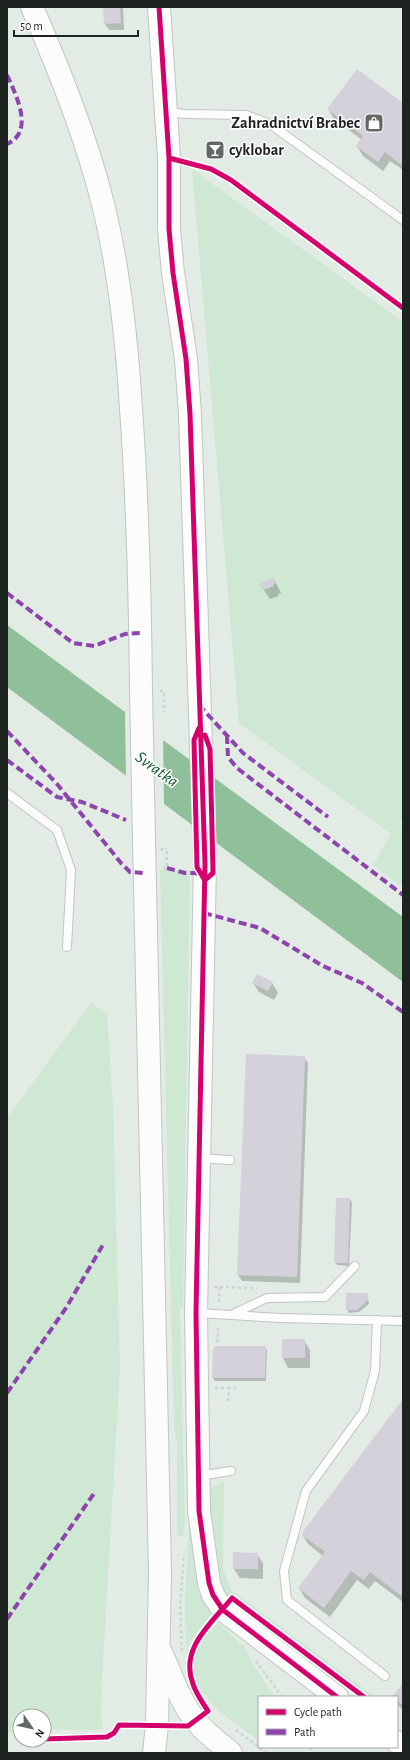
<svg xmlns="http://www.w3.org/2000/svg" width="410" height="1760" font-family="'Alegreya Sans',sans-serif">
  <style>
    .green { fill: #cee8d3 }
    .water { fill: #90c09a }
    .pier { fill: #e2ebe4 }
    .shadow { fill: #0003 }
    .building { fill: #d4d1db }
    .lines { fill: none; stroke-linecap: round; stroke-linejoin: round }
    .lane-casing { stroke: #c0c7c1; stroke-width: 10 }
    .secondary-casing { stroke: #c0c7c1; stroke-width: 24 }
    .path { stroke: #d0d3d1; stroke-width: 2.5; stroke-dasharray: 3 3; stroke-linecap: butt }
    .lane { stroke: #fbfcfb; stroke-width: 8 }
    .secondary { stroke: #fbfcfb; stroke-width: 22 }
    .secondary-bridge-casing { stroke: #c0c7c1; stroke-width: 24; stroke-linecap: butt }
    .path-bridge { stroke: #d0d3d1; stroke-width: 2.5; stroke-dasharray: 3 3; stroke-linecap: butt }
    .secondary-bridge { stroke: #fbfcfb; stroke-width: 22 }
    .quiet { stroke: #8e44ad; stroke-width: 4; stroke-dasharray: 8 4; stroke-linecap: butt }
    .cycleway-casing { stroke: #fff; stroke-width: 8 }
    .cycleway { stroke: #d6006c; stroke-width: 5 }
    .labels { text-anchor: middle; dominant-baseline: central; stroke-width: 3; stroke-linejoin: round; paint-order: stroke }
    .poi-label { font-size: 16px; font-weight: bold; fill: #1d231e; stroke: #fff; text-anchor: end }
    .water-label { font-size: 17px; font-style: italic; fill: #0f5728; stroke: #fff }
  </style>
  <rect width="100%" height="100%" fill="#e2ebe4"/>
  <path class="green" d="M 192,169 L 403,322 L 403,819 L 399,824 L 403,827 L 403,887 L 373,865 L 391,834 L 239,723 Z
    M 160,870 L 190,870 L 183,1307 L 180,1308 L 185,1523 L 183,1536 L 177,1536 L 177,1444 L 174,1428 Z
    M 91,1003 L 107,1014 L 113,1107 L 120,1368 L 102,1680 L 101,1718 L 103,1729 L 44,1730 L 44,1716 L 20,1716 L 20,1732 L 7,1733 L 7,1118 Z
    M 224,1482 L 223,1569 L 231,1590 L 375,1697 L 369,1697 L 232,1594 L 225,1600 L 218,1583 L 208,1498 C 210,1489 214,1485 224,1482 Z
    M 189,1519 L 211,1615 L 189,1644 L 186,1658 L 185,1601 Z
    M 218,1623 L 244,1647 L 251,1661 L 275,1697 L 259,1697 L 259,1740 C 229,1720 173,1684 201,1641 C 206,1634 213,1629 218,1623 Z"/>
  <path class="water" d="M 7,625 L 403,917 L 403,982 L 7,687 Z"/>
  <path class="pier" d="M 125,709 L 163,737 L 164,806 L 126,777 Z"/>
  <path class="shadow" d="M 104,7 L 123,7 L 124,30 L 109,30 L 105,24 Z
    M 403,105 L 403,170 L 390,161 L 383,171 L 363,156 L 357,146 L 362,140 L 334,119 L 328,109 Z
    M 274,579 L 281,593 L 278,594 L 279,596 L 270,599 L 261,586 Z
    M 253,983 L 272,983 L 278,993 L 274,1000 L 259,992 Z
    M 304,1057 L 308,1063 L 300,1283 L 242,1281 L 238,1275 Z
    M 350,1199 L 352,1203 L 349,1266 L 337,1265 L 335,1262 Z
    M 367,1294 L 369,1304 L 359,1312 L 349,1313 L 347,1309 Z
    M 304,1340 L 310,1350 L 310,1368 L 288,1368 L 283,1358 Z
    M 265,1347 L 267,1350 L 266,1381 L 215,1381 L 213,1378 L 214,1350 Z
    M 403,1401 L 403,1602 L 375,1581 L 369,1589 L 357,1580 L 330,1617 L 305,1598 L 299,1588 L 323,1556 L 308,1544 L 302,1534 Z
    M 257,1554 L 263,1563 L 263,1579 L 240,1578 L 234,1569 Z
    M 403,1684 L 403,1710 L 397,1704 L 397,1697 L 394,1697 Z"/>
  <path class="building" d="M 103,7 L 120,7 L 121,23 L 104,24 Z
    M 357,69 L 403,103 L 403,166 L 385,152 L 378,162 L 356,146 L 363,136 L 327,109 Z
    M 274,578 L 276,583 L 273,584 L 274,586 L 264,590 L 261,588 L 259,585 L 261,583 Z
    M 257,974 L 273,982 L 268,991 L 252,983 Z
    M 246,1054 L 305,1056 L 297,1277 L 237,1275 Z
    M 336,1198 L 350,1198 L 348,1263 L 334,1263 Z
    M 346,1293 L 368,1293 L 368,1300 L 357,1310 L 346,1310 Z
    M 282,1339 L 305,1339 L 305,1358 L 282,1358 Z
    M 215,1346 L 266,1346 L 265,1378 L 212,1378 L 213,1350 Z
    M 403,1399 L 403,1597 L 370,1572 L 364,1580 L 351,1571 L 324,1608 L 298,1588 L 325,1552 L 301,1534 Z
    M 233,1552 L 258,1553 L 258,1569 L 233,1569 Z
    M 403,1683 L 403,1705 L 397,1701 L 397,1697 L 392,1697 Z"/>
  <g class="lines">
    <g class="lane-casing">
      <path id="lane" d="M 166,112 L 186,114 L 246,115 L 270,124 L 403,220
        M 7,793 L 57,830 L 71,870 L 67,947
        M 200,1158 L 230,1160
        M 197,1313 L 281,1318 L 403,1321
        M 233,1314 L 267,1298 L 325,1297 L 355,1266
        M 377,1320 L 375,1371 L 364,1411 L 306,1491 L 284,1571 L 287,1600 L 385,1676
        M 199,1476 L 231,1471"/>
    </g>
    <g class="secondary-casing">
      <path id="secondary" d="M 32,7 C 60,72 87,139 104,208 C 120,274 127,342 131,409 C 138,503 140,596 141,690
        M 159,7 L 169,158 L 169,229 L 173,273 L 186,359 L 190,414 L 205,864 L 196,1313 L 199,1511 L 209,1583 L 213,1595 L 223,1610 L 337,1697
        M 144,840 L 160,1572 L 157,1725 L 154,1753
        M 161,1652 C 171,1674 180,1702 196,1721 C 206,1734 219,1742 231,1753
        M 397,1742 L 403,1746"/>
    </g>
    <path class="path" d="M 160,691 L 164,691 L 164,712
      M 163,868 L 167,868 L 167,849 L 165,848
      M 214,1287 L 220,1287 L 219,1303
      M 220,1287 L 257,1288
      M 216,1342 L 218,1340 L 218,1326
      M 215,1388 L 239,1388
      M 228,1401 L 229,1388
      M 182,1651 L 180,1606 L 184,1554
      M 256,1661 L 282,1697
      M 236,1730 L 267,1753
      M 107,1737 L 114,1733 L 119,1725 L 139,1725
      M 310,1747 L 313,1753"/>
    <use href="#lane" class="lane"/>
    <use href="#secondary" class="secondary"/>
    <g class="secondary-bridge-casing">
      <path id="secondary-bridge" d="M 141,690 L 144,840"/>
    </g>
    <path class="path-bridge" d="M 162,848 L 162,853"/>
    <use href="#secondary-bridge" class="secondary-bridge"/>
    <path class="quiet" d="M 7,75 C 16,95 35,132 7,144
      M 7,593 L 73,643 L 94,646 L 125,634 L 140,633
      M 199,705 L 243,753 L 328,817
      M 7,731 L 57,784 L 121,863 L 130,872 L 144,873
      M 227,736 L 228,757 L 237,768 L 403,895
      M 7,760 L 57,797 L 82,802 L 126,820
      M 167,868 L 185,873 L 196,873 L 201,877
      M 204,913 L 260,928 L 323,966 L 362,983 L 403,1012
      M 7,1393 L 66,1308 L 104,1243
      M 7,1619 L 95,1492"/>
    <g class="cycleway-casing">
      <path id="cycleway" d="M 159,7 L 169,158 L 169,229 L 173,273 L 186,359 L 190,414 L 205,864 L 196,1313 L 199,1511 L 209,1583 L 213,1595 L 223,1610 L 337,1697
        M 169,158 L 211,169 L 231,180 L 403,308
        M 199,728 L 194,740 L 197,867 L 204,879
        M 205,735 L 210,749 L 213,870 L 213,873 L 205,880
        M 44,1739 L 107,1737 L 114,1733 L 119,1725 L 188,1726 L 208,1711 C 203,1703 196,1694 193,1684 C 179,1648 212,1623 232,1598 L 364,1697"/>
    </g>
    <use href="#cycleway" class="cycleway"/>
  </g>
  <defs>
    <g id="shop-square" transform="scale(1)"><rect x="-9" y="-9" width="18" height="18" rx="4" fill="#626963" stroke="#fff"/><path d="M-5-2.5h2.3a2.7 3.5 0 0 1 5.4 0H5L5.5 6h-11ZM-1.5-2.5h3a1.5 2.3 0 0 0-3 0Z" fill="#fff"/></g>
    <g id="bar-square" transform="scale(1)"><rect x="-9" y="-9" width="18" height="18" rx="4" fill="#626963" stroke="#fff"/><path d="M-6-5H6L.8 .8V4.5H3.5V6h-7V4.5H-.8V.8Z" fill="#fff"/></g>
  </defs>
  <g fill-rule="evenodd">
    <use href="#shop-square" x="374" y="123"/>
    <use href="#bar-square" x="215" y="150"/>
  </g>
  <g class="labels">
    <g class="poi-label">
      <text x="360" y="123">Zahradnictví Brabec</text>
      <text x="229" y="150" text-anchor="start">cyklobar</text>
    </g>
    <g class="water-label">
      <text transform="translate(157 769) rotate(36)">Svratka</text>
    </g>
  </g>
  <rect width="410" height="1760" fill="none" stroke="#1d231e" stroke-width="16"/>
  <rect x="258" y="1696" width="140" height="52" fill="#ffffff" stroke="#a5a7a5"/>
  <rect x="266" y="1709" width="20" height="6" fill="#d6006c" stroke="#a5a7a5"/>
  <text x="294" y="1716" font-size="12" fill="#1d231e">Cycle path</text>
  <rect x="266" y="1729" width="20" height="6" fill="#8e44ad" stroke="#a5a7a5"/>
  <text x="294" y="1736" font-size="12" fill="#1d231e">Path</text>
  <g transform="translate(32 1728) rotate(124)"><circle r="19" fill="#ffffff" stroke="#a5a7a5"/>
  <path d="M0-3L7 15L0 10L-7 15Z" fill="#626963"/>
  <text y="-6" font-size="11" font-weight="bold" text-anchor="middle" fill="#1d231e">N</text>
  </g>
  <path d="M14 30v6h124v-6" fill="none" stroke="#1d231e" stroke-width="2"/>
  <text x="20" y="30" font-size="12" fill="#1d231e" stroke="#ffffff" stroke-width="3" paint-order="stroke">50 m</text>
</svg>
